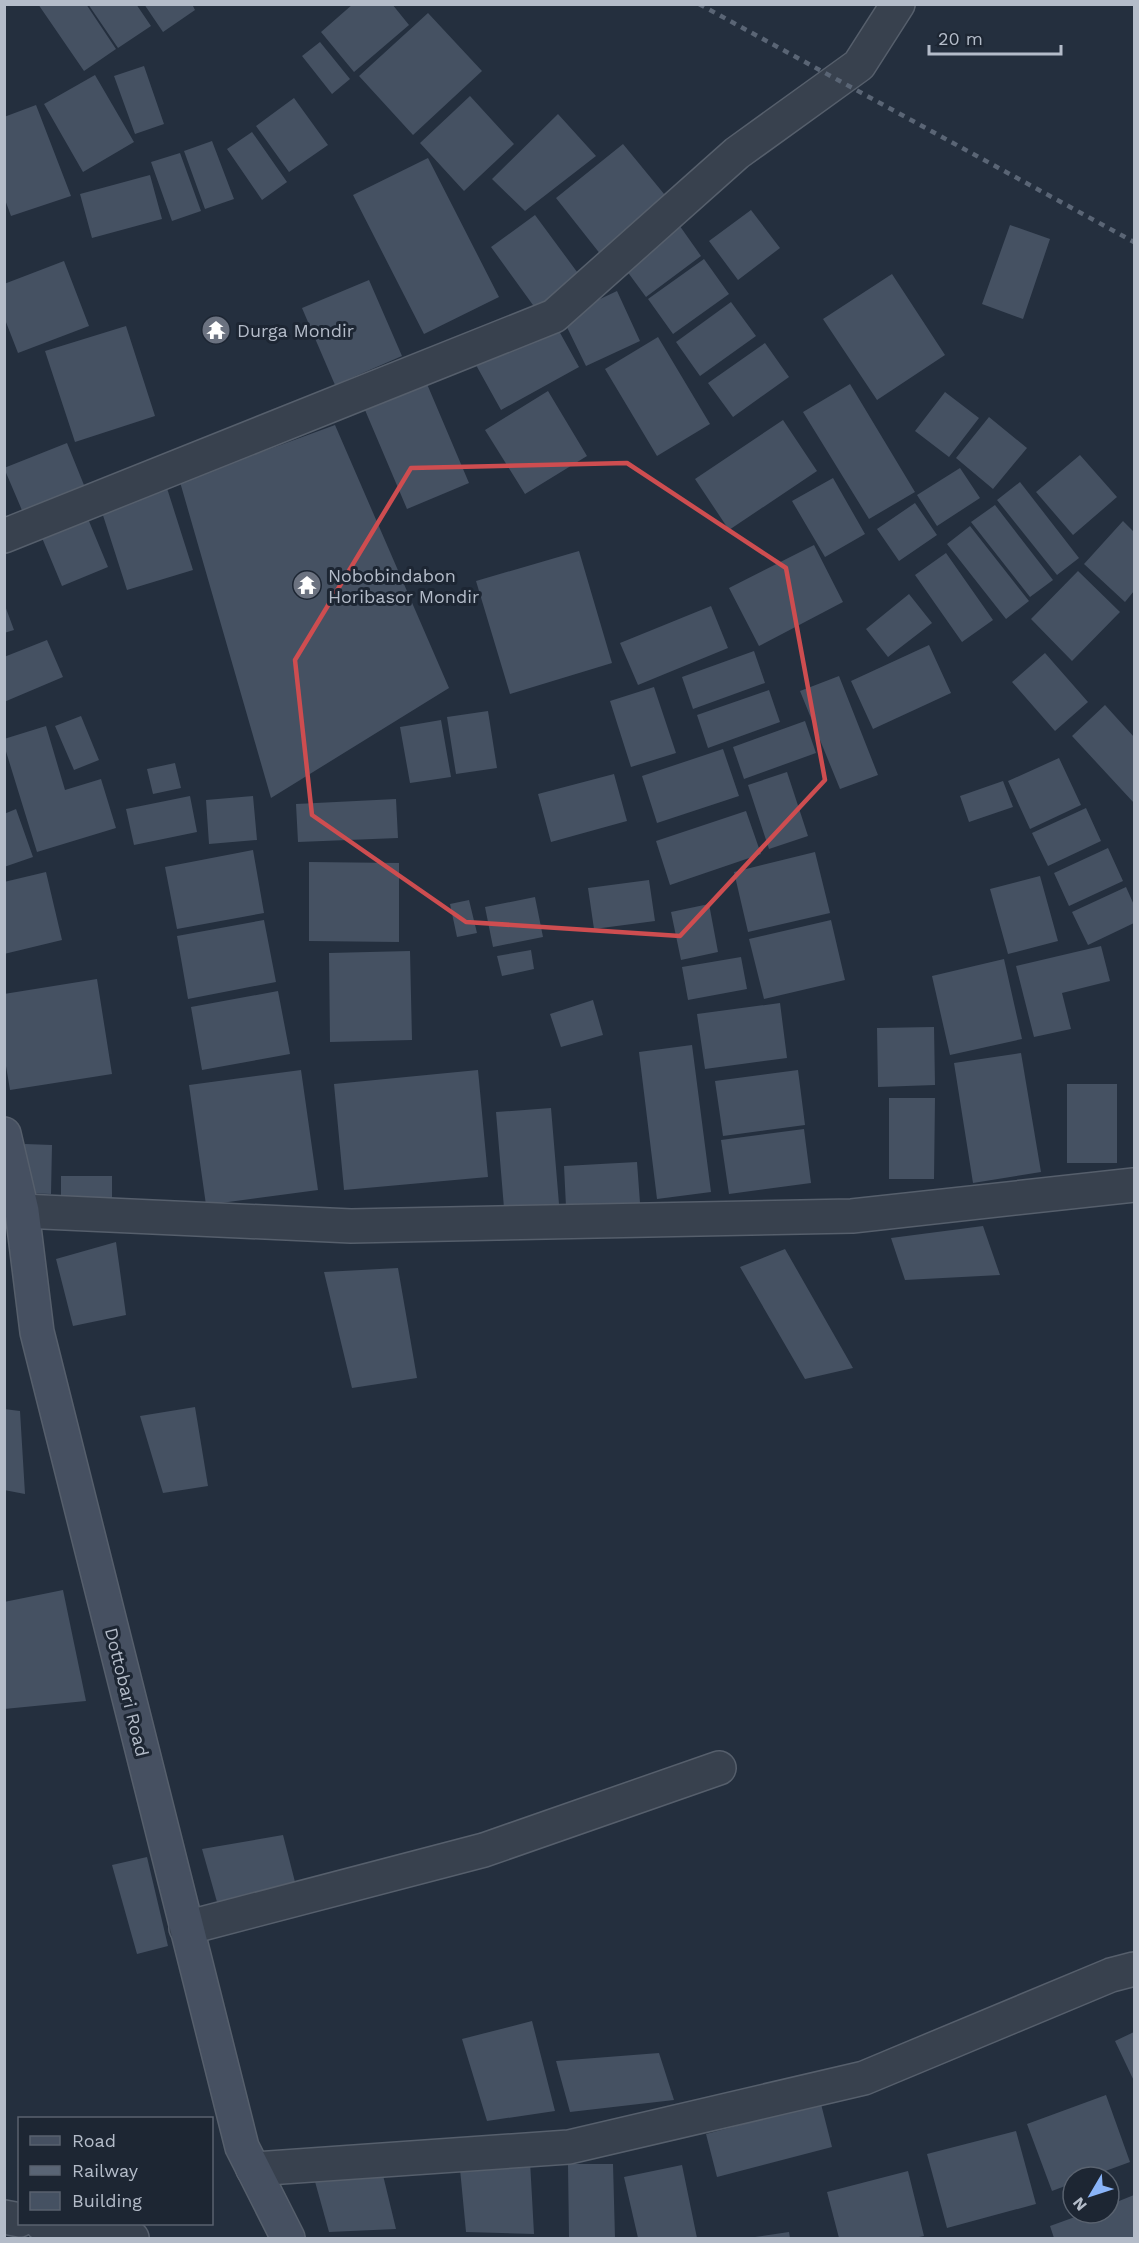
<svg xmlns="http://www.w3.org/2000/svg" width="1139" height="2243" font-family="'Work Sans',sans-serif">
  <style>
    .building { fill: #455162 }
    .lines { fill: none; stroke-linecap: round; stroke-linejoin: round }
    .street-casing { stroke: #565f6c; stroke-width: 36 }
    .secondary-casing { stroke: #565f6c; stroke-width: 36 }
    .street { stroke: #38414e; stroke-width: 33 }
    .secondary { stroke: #465061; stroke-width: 33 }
    .rail { stroke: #5a6575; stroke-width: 4.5; stroke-dasharray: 6 6; stroke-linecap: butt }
    .marked { fill: none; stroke: #ce4d50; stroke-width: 4.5; stroke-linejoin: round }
    .labels { text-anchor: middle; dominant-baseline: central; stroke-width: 6; stroke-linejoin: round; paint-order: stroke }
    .poi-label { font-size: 18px; fill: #b4bcc9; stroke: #1d2633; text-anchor: start }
    .street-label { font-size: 18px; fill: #b4bcc9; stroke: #1d2633 }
  </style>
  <rect width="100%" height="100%" fill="#242f3e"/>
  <path class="building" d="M 38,4 L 86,4 L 116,49 L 84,71 Z
    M 88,4 L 136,4 L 151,26 L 118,48 Z
    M 144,4 L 192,4 L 195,10 L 163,32 Z
    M 353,4 L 392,4 L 409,25 L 354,72 L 321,32 Z
    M 428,13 L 482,71 L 413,135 L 359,76 Z
    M 320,42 L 350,79 L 332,94 L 302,56 Z
    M 144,66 L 164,124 L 135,134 L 114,76 Z
    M 95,75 L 134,142 L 83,172 L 44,104 Z
    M 470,96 L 514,144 L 464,191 L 420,143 Z
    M 294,98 L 328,145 L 289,172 L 256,126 Z
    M 36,105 L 71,196 L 11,216 L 4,197 L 4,117 Z
    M 558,114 L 596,156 L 525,211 L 492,179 Z
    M 252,132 L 287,182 L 262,200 L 227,149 Z
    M 212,141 L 234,199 L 205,209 L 184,151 Z
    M 623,144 L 669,200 L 601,255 L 556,198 Z
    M 180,153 L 201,211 L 172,221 L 151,162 Z
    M 428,158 L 499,297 L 424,334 L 353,195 Z
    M 150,175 L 162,219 L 92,238 L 80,194 Z
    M 751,210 L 780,248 L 738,280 L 709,241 Z
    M 535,215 L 583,280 L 538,312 L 491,247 Z
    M 677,222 L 701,256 L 646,297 L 621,263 Z
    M 1010,225 L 1050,239 L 1023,319 L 982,304 Z
    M 704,259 L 729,294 L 673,334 L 648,299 Z
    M 64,261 L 89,326 L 18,353 L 4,317 L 4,284 Z
    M 892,274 L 945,355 L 877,400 L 823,319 Z
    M 369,280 L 402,356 L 335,385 L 302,308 Z
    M 617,291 L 640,341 L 586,366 L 562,317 Z
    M 731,302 L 756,336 L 700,376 L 676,342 Z
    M 554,322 L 579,367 L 501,410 L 476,365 Z
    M 126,326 L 155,416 L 75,442 L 45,351 Z
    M 658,337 L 710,424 L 657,456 L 605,369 Z
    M 765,343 L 789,377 L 733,417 L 708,383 Z
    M 427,384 L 469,483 L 407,509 L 365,410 Z
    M 850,384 L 915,492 L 869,519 L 803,412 Z
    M 548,391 L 587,456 L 525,494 L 485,430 Z
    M 945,392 L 979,418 L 949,457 L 915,431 Z
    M 989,417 L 1027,448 L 993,489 L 956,458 Z
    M 783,420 L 817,471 L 729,530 L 695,479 Z
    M 335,425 L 449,688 L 271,798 L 180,482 Z
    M 67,443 L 86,490 L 24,515 L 4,468 Z
    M 1080,455 L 1117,497 L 1073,535 L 1036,492 Z
    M 960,468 L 980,498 L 937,526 L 917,495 Z
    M 833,478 L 865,534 L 825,557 L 792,501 Z
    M 1020,482 L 1079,558 L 1057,575 L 997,500 Z
    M 166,485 L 193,570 L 127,590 L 100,506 Z
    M 915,503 L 937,535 L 899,561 L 877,529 Z
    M 995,505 L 1053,580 L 1030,597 L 971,522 Z
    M 86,514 L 108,567 L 62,586 L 40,533 Z
    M 1123,521 L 1134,532 L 1134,591 L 1125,602 L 1084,564 Z
    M 970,526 L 1029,601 L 1006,619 L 947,544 Z
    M 814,545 L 843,602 L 759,646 L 729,588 Z
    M 579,551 L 612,663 L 510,694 L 476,581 Z
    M 946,553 L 993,620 L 962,642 L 915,575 Z
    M 1078,571 L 1120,612 L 1072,661 L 1031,619 Z
    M 909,594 L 932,623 L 888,657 L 866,629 Z
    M 4,603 L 14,630 L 4,633 Z
    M 711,606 L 728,648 L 638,685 L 620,643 Z
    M 47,640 L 63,677 L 4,702 L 4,657 Z
    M 929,645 L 951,693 L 873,729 L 851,681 Z
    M 754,651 L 765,683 L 693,709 L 682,677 Z
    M 1045,653 L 1088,702 L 1055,731 L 1012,682 Z
    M 839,676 L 878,775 L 840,789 L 800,691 Z
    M 654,687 L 676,753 L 631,767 L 610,701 Z
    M 769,690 L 780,722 L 708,748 L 697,715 Z
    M 1105,705 L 1134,737 L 1134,803 L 1072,736 Z
    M 488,711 L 497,768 L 456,774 L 447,717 Z
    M 81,716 L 99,760 L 74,770 L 55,726 Z
    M 441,720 L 451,777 L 410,783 L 400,727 Z
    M 805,721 L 816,753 L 744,779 L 733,747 Z
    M 46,726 L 65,790 L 101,779 L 116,828 L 37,852 L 4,745 L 4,739 Z
    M 723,749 L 739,796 L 657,823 L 642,776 Z
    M 1059,758 L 1081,805 L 1030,829 L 1008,781 Z
    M 175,763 L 181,788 L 153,794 L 147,769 Z
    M 787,772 L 808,836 L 769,849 L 748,785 Z
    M 614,774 L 627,821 L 551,842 L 538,794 Z
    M 1003,781 L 1013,807 L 969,822 L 960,796 Z
    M 190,796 L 197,832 L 134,845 L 126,809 Z
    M 253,796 L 257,840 L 209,844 L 206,800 Z
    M 396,799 L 398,838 L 298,842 L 296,804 Z
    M 1086,808 L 1101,841 L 1048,866 L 1032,833 Z
    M 16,809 L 33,857 L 4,867 L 4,814 Z
    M 746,811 L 761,854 L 670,885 L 656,841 Z
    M 1108,848 L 1123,881 L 1069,906 L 1054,873 Z
    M 253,850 L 264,913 L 177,929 L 165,867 Z
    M 815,852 L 830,913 L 748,932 L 734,872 Z
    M 309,862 L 399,863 L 399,942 L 309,941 Z
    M 46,872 L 62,940 L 4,954 L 4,882 Z
    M 1040,876 L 1058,941 L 1008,954 L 990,889 Z
    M 649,880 L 655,921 L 594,929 L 588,888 Z
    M 1126,887 L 1134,905 L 1134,923 L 1088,945 L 1072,912 Z
    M 535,897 L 543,937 L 493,947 L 485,907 Z
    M 469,900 L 477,933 L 457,937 L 450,904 Z
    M 709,904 L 718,952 L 681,960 L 671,912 Z
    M 264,920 L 276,982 L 188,999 L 177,936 Z
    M 831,920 L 845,980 L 764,999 L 749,939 Z
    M 1101,946 L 1110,981 L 1062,993 L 1071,1029 L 1034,1037 L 1016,966 Z
    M 531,950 L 534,969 L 502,976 L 497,956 Z
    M 410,951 L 412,1040 L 330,1042 L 329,953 Z
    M 741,957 L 747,989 L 688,1000 L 682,967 Z
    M 1004,959 L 1022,1039 L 950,1055 L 932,976 Z
    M 97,979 L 112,1074 L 10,1090 L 4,1054 L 4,994 Z
    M 278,991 L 290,1054 L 202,1070 L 191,1007 Z
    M 593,1000 L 603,1035 L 561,1047 L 550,1014 Z
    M 780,1003 L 787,1058 L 705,1069 L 697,1014 Z
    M 934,1027 L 935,1085 L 878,1087 L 877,1028 Z
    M 692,1045 L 711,1192 L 657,1199 L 639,1052 Z
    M 1021,1053 L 1041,1172 L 973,1183 L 954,1063 Z
    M 301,1070 L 318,1190 L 206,1205 L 189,1085 Z
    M 478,1070 L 488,1177 L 344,1190 L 334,1084 Z
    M 798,1070 L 805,1125 L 723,1136 L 715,1081 Z
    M 1067,1084 L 1117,1084 L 1117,1163 L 1067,1163 Z
    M 889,1098 L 935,1098 L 934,1179 L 889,1179 Z
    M 551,1108 L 559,1204 L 504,1208 L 496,1112 Z
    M 804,1129 L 811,1183 L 729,1194 L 721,1140 Z
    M 25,1144 L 52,1145 L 51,1194 L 24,1193 Z
    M 637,1162 L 640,1203 L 566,1207 L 564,1166 Z
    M 61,1176 L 112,1176 L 112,1204 L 61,1204 Z
    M 983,1226 L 1000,1275 L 905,1280 L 891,1238 Z
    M 116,1242 L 126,1315 L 73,1326 L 56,1259 Z
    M 785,1249 L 853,1368 L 805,1379 L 740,1267 Z
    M 398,1268 L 417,1378 L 352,1388 L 324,1272 Z
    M 195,1407 L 208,1486 L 163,1493 L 140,1416 Z
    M 4,1409 L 20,1411 L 25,1494 L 4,1490 Z
    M 63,1590 L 86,1701 L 4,1709 L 4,1602 Z
    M 283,1835 L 295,1882 L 217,1902 L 202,1849 Z
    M 147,1857 L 168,1946 L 137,1954 L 112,1865 Z
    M 532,2021 L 555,2111 L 487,2121 L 462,2039 Z
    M 1134,2032 L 1134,2081 L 1115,2041 Z
    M 659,2053 L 674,2100 L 570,2112 L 556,2061 Z
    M 1106,2095 L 1130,2162 L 1089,2177 L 1073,2177 L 1073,2183 L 1052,2191 L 1027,2124 Z
    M 821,2104 L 832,2147 L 717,2177 L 706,2134 Z
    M 1016,2131 L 1036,2204 L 947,2228 L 927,2154 Z
    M 530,2161 L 534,2234 L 466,2232 L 460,2169 Z
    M 568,2164 L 613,2164 L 615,2238 L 569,2238 Z
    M 682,2165 L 697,2238 L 638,2238 L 624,2177 Z
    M 382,2171 L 396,2229 L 329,2232 L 314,2178 Z
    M 908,2171 L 924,2236 L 914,2238 L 839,2238 L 827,2192 Z
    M 1134,2195 L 1134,2238 L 1054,2238 L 1050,2226 L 1086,2213 L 1109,2213 L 1109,2205 Z
    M 789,2232 L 790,2238 L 755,2238 L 755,2237 Z"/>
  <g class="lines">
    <g class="street-casing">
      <path id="street" d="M 4,536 L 554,316 L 737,153 L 859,65 L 898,4
        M 22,1211 L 351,1226 L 852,1216 L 1134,1185
        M 186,1928 L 484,1850 L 719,1768
        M 253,2169 L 569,2147 L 864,2078 L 1111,1975 L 1134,1969
        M 4,2217 L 20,2220
        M 42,2224 L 132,2238"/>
    </g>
    <g class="secondary-casing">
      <path id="secondary" d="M 4,1134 L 22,1211 L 37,1332 L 242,2147 L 288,2238"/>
    </g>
    <use href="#street" class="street"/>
    <use href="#secondary" class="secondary"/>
    <path class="rail" d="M 699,4 L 1134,242"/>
  </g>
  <path class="marked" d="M 627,463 L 786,568 L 825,780 L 680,936 L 466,922 L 312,815 L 295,660 L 411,468 Z"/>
  <defs>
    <g id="temple-disc" transform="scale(1.5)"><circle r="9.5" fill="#6b7280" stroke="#1d2633"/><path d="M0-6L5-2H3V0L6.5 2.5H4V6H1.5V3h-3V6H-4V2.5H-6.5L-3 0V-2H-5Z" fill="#fff"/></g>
  </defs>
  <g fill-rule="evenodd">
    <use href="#temple-disc" x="216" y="330"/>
    <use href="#temple-disc" x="307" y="585"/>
  </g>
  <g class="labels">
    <g class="poi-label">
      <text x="237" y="330">Durga Mondir</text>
      <text x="328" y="575">Nobobindabon<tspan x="328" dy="21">Horibasor Mondir</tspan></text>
    </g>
    <g class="street-label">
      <text transform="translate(127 1692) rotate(76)">Dottobari Road</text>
    </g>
  </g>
  <rect width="1139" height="2243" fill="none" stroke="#b4bcc9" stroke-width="12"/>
  <rect x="18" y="2117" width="195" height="108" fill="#1d2633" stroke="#59626f" stroke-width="1.5"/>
  <rect x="30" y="2136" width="30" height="9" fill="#465061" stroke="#59626f" stroke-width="1.5"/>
  <text x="72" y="2147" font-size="18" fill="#b4bcc9">Road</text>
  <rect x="30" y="2166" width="30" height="9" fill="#5a6575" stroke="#59626f" stroke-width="1.5"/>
  <text x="72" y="2177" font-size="18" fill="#b4bcc9">Railway</text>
  <rect x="30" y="2192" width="30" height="18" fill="#455162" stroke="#59626f" stroke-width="1.5"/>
  <text x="72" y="2207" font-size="18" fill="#b4bcc9">Building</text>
  <g transform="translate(1091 2195) rotate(231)"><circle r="28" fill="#1d2633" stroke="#59626f" stroke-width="1.5"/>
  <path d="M0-4.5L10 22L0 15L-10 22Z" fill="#8ab4f8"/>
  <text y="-9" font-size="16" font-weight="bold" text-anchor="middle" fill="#b4bcc9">N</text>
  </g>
  <path d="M929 45v9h132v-9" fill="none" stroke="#b4bcc9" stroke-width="3"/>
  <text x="938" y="45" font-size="18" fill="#b4bcc9" stroke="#1d2633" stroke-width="4.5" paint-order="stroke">20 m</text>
</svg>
